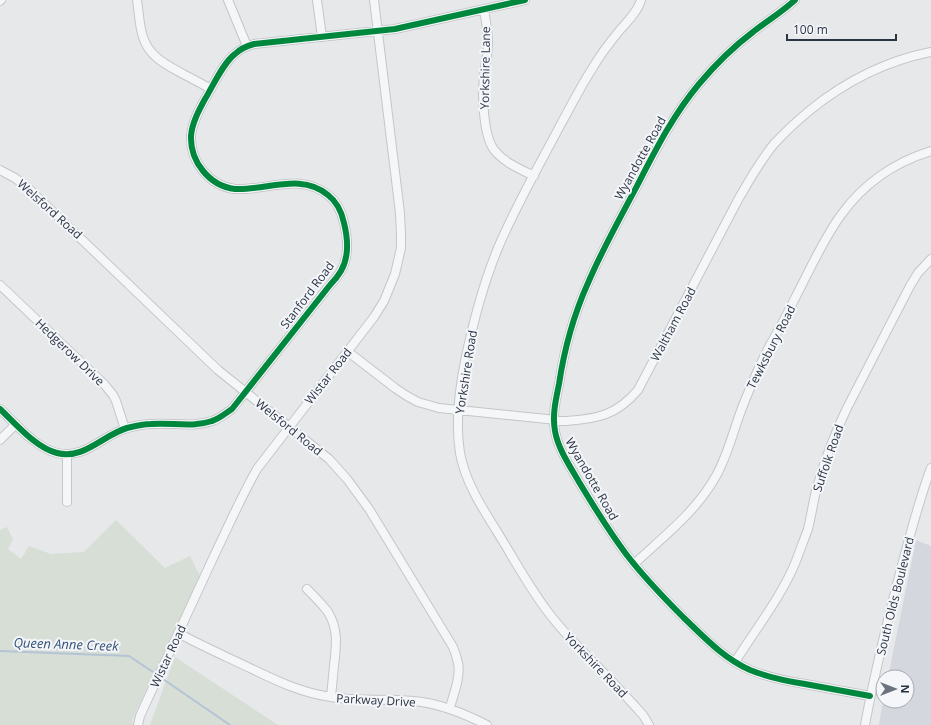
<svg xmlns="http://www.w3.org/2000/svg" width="931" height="725" font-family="'Open Sans',sans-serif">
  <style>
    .built { fill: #d4d7dd }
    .green { fill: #d6ded6 }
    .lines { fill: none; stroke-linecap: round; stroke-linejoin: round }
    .stream { stroke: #b4c4d5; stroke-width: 2 }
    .street-casing { stroke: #c4c6c8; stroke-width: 10 }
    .street { stroke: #f5f6f7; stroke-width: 8 }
    .cycleway-casing { stroke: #f4f6f9; stroke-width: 8 }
    .cycleway { stroke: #00873e; stroke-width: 6 }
    .labels { text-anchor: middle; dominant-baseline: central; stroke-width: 4; stroke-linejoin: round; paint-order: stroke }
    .street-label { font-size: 12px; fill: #2b3445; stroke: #f4f6f9 }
    .water-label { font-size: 13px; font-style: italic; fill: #34527a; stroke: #f4f6f9 }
  </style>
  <rect width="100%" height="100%" fill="#e6e8ea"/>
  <path class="built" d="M 916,540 L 931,546 L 931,725 L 879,725 L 883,701 L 907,701 L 907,677 L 888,677 Z"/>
  <path class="green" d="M 116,520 L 165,568 L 190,556 L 200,576 L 132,720 L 133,725 L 0,725 L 0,530 L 7,527 L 13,539 L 8,549 L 21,559 L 29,546 L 51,554 L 84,552 Z
    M 175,657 L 278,725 L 150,725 Z"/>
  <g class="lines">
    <path class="stream" d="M 0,651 L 129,656 L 156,674
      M 160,677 L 230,725"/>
    <g class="street-casing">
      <path id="street" d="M 137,0 C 139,12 139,25 143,37 C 149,57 167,65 183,74 C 193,79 202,84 211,89
        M 228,0 L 247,46
        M 317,0 L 322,37
        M 641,0 C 638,11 628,21 620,30 C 610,42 600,55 592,69 C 581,86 572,104 562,122 C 540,164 516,205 498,248 C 483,284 473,323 465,361 C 459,391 455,422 460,453 C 465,481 481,506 496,530 C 513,557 528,586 548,612 C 562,631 580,649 597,666 C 609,678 621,691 633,704 L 643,715 L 649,725
        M 795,0 C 782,12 767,21 753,32 C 733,47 715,65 699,84 C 673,115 655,151 637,186 C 620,218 602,250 588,283 C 574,314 564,351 559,384 C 556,399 552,415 555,431 C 558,449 570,466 579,482 C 594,507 609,531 626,554 C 643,576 663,597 683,617 C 704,637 723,658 750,670 C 767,677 786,681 805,684 C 827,688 848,692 870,696
        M 0,1 L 1,0
        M 484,10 C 486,21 488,32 488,43 C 488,54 485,65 484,77 C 482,95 483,137 495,151 C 505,163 520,169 534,176
        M 0,170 L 15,178 L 28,188 L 218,370 L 329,459 L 347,479 L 369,509 L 453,647 C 455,652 457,658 458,663 C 461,677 453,695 450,708
        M 0,285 L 104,384 L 113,395 L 116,401 L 125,429
        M 347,351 L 395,388 L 407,396 L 418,402 L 439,408 L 566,421 C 597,419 617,415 638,390 L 739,198 C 750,179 760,161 774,144 C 785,132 797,121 809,111 C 846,81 885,61 931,52
        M 0,409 C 16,424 36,448 57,453 C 84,460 103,435 127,428 C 135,426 143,424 151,424 C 171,422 192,428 212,421 C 219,419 226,413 232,409 L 330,285 C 334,281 338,276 341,271 C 349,257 348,239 344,223 C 342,213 337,202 328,195 C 301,172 266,191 235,189 C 209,186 190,161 191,136 C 192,123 199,110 205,99 C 213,86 223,63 235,54 C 240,49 247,46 254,44 L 395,29 L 525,0
        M 0,440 L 16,424
        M 67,502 L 67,454
        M 634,564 C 663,537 696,512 716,476 C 729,453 734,427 744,403 C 752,383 760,364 770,345 C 778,331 786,317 793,302 C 808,274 822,241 841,215 C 863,184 895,162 931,151
        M 307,589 C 314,596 322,604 328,612 C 339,630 336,647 334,666 C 333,677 332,687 331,697
        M 178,633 C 202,646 227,657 252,669 C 277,681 302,693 331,697 C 358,702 385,698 413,701 C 439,703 463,713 487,725
        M 735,662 C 755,630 782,596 796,561 C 800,550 804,540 808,529 C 811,517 813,503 816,491 C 824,462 834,435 847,408 L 910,286 L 918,273 L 931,259
        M 138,725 L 140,716 L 145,705 C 168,656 191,606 214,556 C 228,527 241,497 257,469 L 374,317 L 384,301 L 395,274 L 401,248 L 401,235 L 400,213 L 374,0
        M 865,725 C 875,671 888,618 902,565 C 911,532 919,500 931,468"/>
    </g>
    <use href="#street" class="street"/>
    <g class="cycleway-casing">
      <path id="cycleway" d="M 795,0 C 782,12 767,21 753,32 C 733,47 715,65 699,84 C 673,115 655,151 637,186 C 620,218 602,250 588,283 C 574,314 564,351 559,384 C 556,399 552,415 555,431 C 558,449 570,466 579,482 C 594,507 609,531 626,554 C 643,576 663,597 683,617 C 704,637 723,658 750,670 C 767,677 786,681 805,684 C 827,688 848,692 870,696
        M 0,409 C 16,424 36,448 57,453 C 84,460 103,435 127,428 C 135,426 143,424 151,424 C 171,422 192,428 212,421 C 219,419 226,413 232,409 L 330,285 C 334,281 338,276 341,271 C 349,257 348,239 344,223 C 342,213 337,202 328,195 C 301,172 266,191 235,189 C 209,186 190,161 191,136 C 192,123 199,110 205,99 C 213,86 223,63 235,54 C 240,49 247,46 254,44 L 395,29 L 525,0"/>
    </g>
    <use href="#cycleway" class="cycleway"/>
  </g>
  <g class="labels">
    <g class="street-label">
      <text transform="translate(485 68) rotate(-89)">Yorkshire Lane</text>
      <text transform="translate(640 158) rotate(-61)">Wyandotte Road</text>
      <text transform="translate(50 209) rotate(42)">Welsford Road</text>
      <text transform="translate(307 295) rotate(-53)">Stanford Road</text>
      <text transform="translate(673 324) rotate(-62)">Waltham Road</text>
      <text transform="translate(771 347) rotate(-63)">Tewksbury Road</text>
      <text transform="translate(70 352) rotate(44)">Hedgerow Drive</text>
      <text transform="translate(466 372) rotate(-81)">Yorkshire Road</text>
      <text transform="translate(328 376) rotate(-52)">Wistar Road</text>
      <text transform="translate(289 427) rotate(39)">Welsford Road</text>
      <text transform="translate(828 458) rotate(-71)">Suffolk Road</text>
      <text transform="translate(592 479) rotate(60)">Wyandotte Road</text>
      <text transform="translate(895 596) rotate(-76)">South Olds Boulevard</text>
      <text transform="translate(168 656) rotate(-65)">Wistar Road</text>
      <text transform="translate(596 665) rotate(46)">Yorkshire Road</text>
      <text transform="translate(376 700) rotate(3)">Parkway Drive</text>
    </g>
    <g class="water-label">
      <text transform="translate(66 644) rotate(2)">Queen Anne Creek</text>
    </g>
  </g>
  <g transform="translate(895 689) rotate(90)"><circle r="19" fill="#f4f6f9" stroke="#a4a8b1"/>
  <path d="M0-3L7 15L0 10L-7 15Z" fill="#6c737f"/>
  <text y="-6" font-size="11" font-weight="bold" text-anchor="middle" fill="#2b3445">N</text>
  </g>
  <path d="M787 34v6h109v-6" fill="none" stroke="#2b3445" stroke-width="2"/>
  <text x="793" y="34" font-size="12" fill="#2b3445" stroke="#f4f6f9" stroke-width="3" paint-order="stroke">100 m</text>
</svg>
